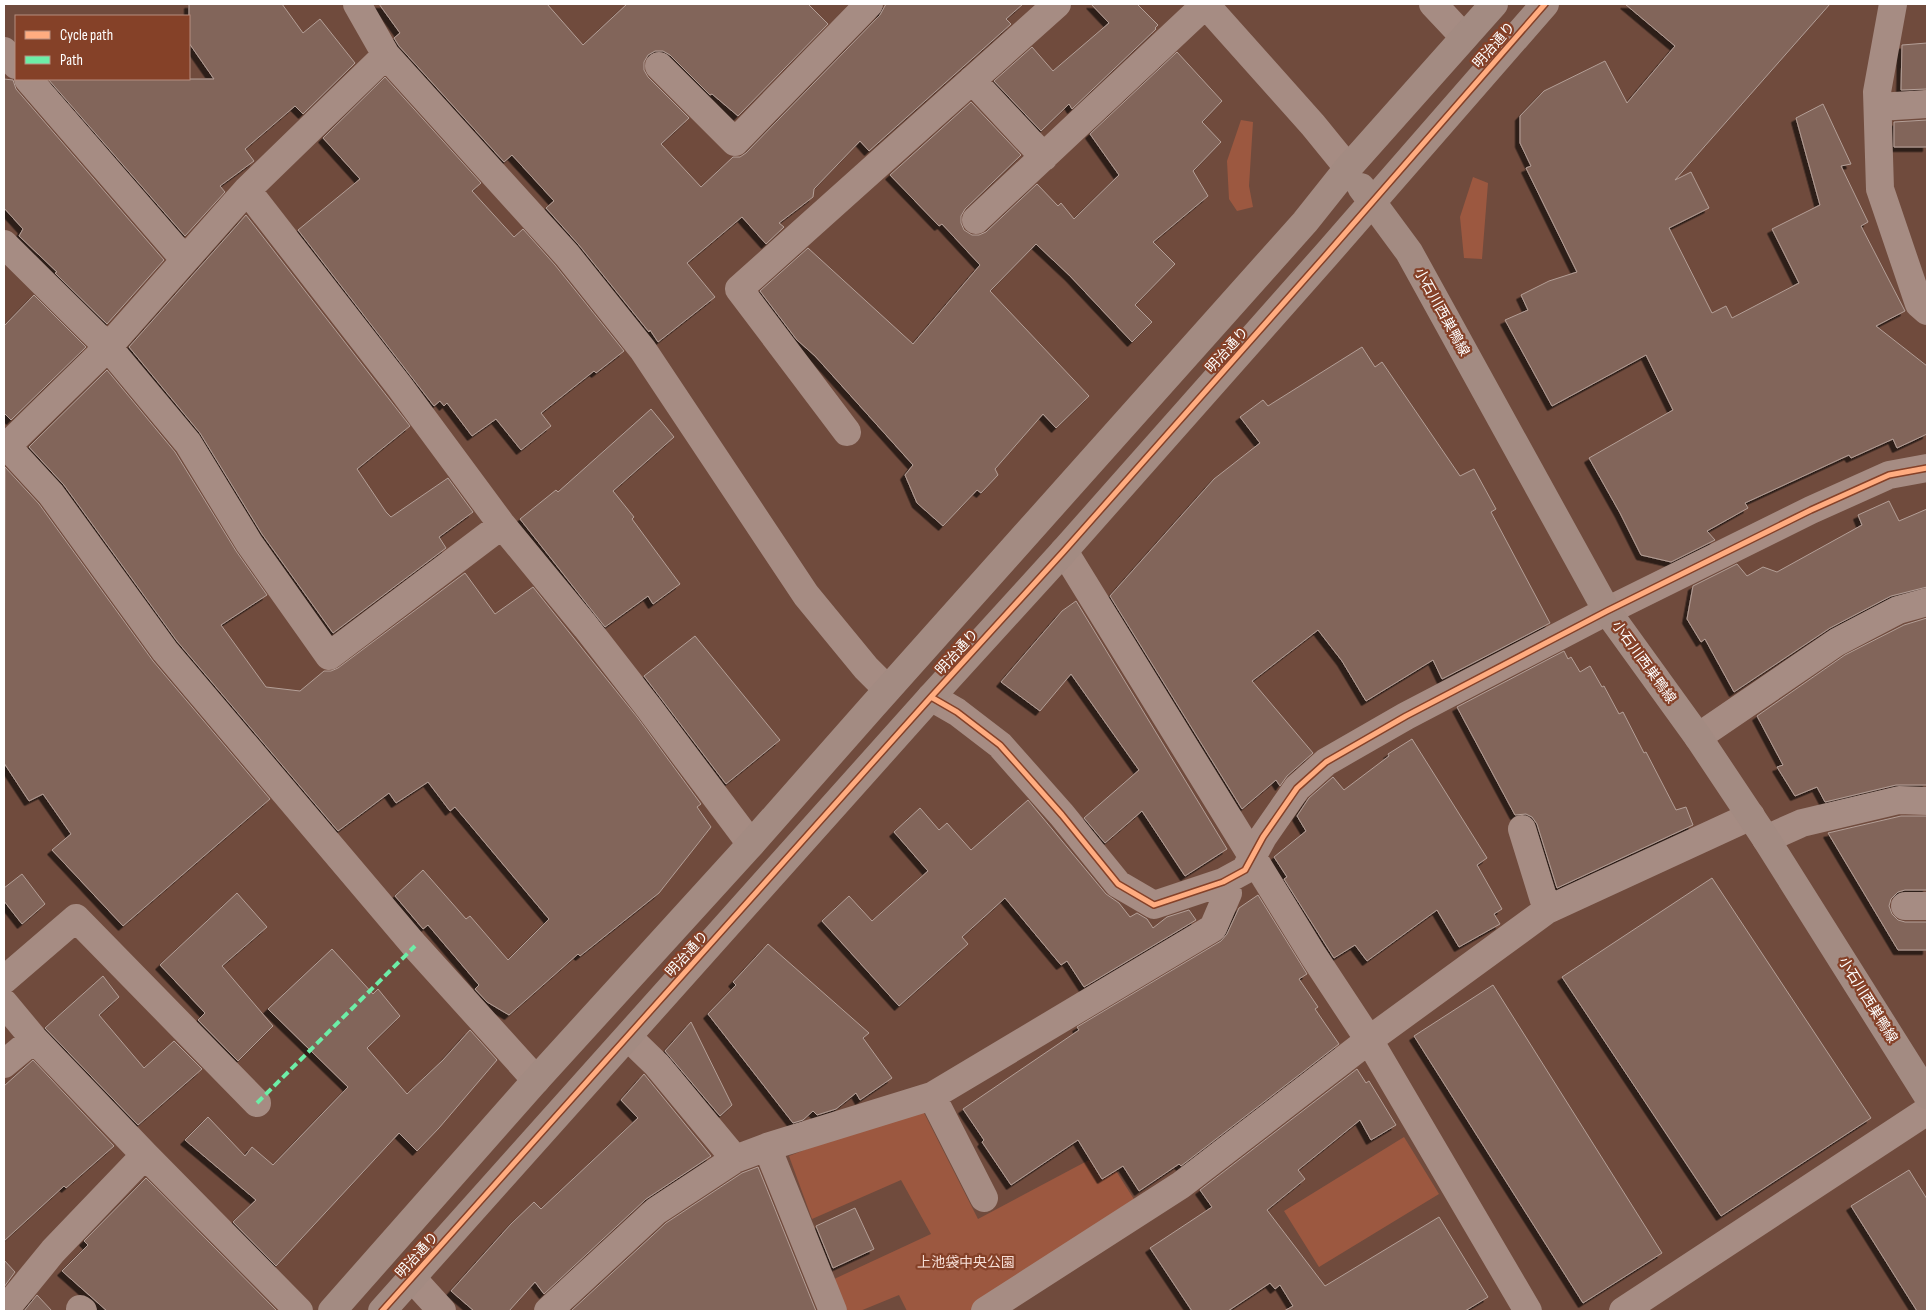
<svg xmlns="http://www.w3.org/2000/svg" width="1931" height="1315" font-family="'Sofia Sans Condensed','Noto Sans JP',sans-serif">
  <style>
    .green { fill: #9c5840 }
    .building { fill: #82655a; stroke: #b49f97; filter: url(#shadow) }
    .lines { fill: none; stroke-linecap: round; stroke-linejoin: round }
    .minor { stroke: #a68c83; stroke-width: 28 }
    .major { stroke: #a38b82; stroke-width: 28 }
    .quiet { stroke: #6deda7; stroke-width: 4; stroke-dasharray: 8 4; stroke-linecap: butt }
    .cycleway-casing { stroke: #854128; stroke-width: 8 }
    .cycleway { stroke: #ffac80; stroke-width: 5 }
    .labels { text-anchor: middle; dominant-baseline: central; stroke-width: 4.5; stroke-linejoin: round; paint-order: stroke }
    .street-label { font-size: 14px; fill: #fff; stroke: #854128 }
    .park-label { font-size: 14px; fill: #f6ded6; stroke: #854128 }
  </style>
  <defs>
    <filter id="shadow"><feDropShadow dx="-4.5" dy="4.5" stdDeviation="0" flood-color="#0009"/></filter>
  </defs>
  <rect width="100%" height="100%" fill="#704b3d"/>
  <path class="green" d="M 1241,120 L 1253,122 L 1249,186 L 1253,207 L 1237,211 L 1229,199 L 1227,161 Z
    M 1473,177 L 1488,183 L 1482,259 L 1464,258 L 1460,217 Z
    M 920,1105 L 978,1219 L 1104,1152 L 1137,1204 L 971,1311 L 907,1311 L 899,1295 L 860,1311 L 844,1311 L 832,1280 L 931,1234 L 901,1180 L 812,1219 L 789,1156 Z
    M 1404,1137 L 1439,1194 L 1319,1267 L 1284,1211 Z"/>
  <path class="building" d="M 189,4 L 282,4 L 303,33 L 320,19 L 355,63 L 303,114 L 295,106 L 245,149 L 254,161 L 220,186 L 225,192 L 185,236 L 48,79 L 214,79 L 189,43 Z
    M 379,4 L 547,4 L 583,45 L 627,4 L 808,4 L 828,24 L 738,116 L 712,94 L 710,95 L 670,55 L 663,51 L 655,51 L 648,55 L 644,62 L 644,70 L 648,77 L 689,118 L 661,144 L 701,187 L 733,157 L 740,157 L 746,153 L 880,15 L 886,4 L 1023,4 L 1006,19 L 1011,24 L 869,151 L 860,141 L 814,189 L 813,197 L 779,223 L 784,227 L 766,244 L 742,217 L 687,263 L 715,297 L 658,342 L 650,330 L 649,332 L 579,245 L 546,208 L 554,201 L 512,155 L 504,162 L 399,46 L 394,38 L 400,33 Z
    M 1091,4 L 1137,4 L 1158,25 L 1155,28 L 1156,29 L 1072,109 L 1069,104 L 1041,131 L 994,81 L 1032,47 L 1053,71 L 1109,23 Z
    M 1625,4 L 1830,4 L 1675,180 L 1691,172 L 1709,208 L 1669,228 L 1712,313 L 1726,306 L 1732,318 L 1799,283 L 1772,229 L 1820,205 L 1796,118 L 1823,104 L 1851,164 L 1841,166 L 1868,222 L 1861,226 L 1905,311 L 1876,326 L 1927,366 L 1927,434 L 1897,448 L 1893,439 L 1851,458 L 1849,455 L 1745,503 L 1748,508 L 1707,531 L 1715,540 L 1671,562 L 1641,555 L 1620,513 L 1589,458 L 1673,410 L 1646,355 L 1552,406 L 1505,320 L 1528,310 L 1521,295 L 1549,281 L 1577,272 L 1526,168 L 1531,166 L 1520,143 L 1520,116 L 1544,91 L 1605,61 L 1627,103 L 1675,46 Z
    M 1927,43 L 1927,89 L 1901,90 L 1902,45 Z
    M 1177,52 L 1222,101 L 1202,122 L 1221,142 L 1193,171 L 1208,196 L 1153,242 L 1175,264 L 1135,305 L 1152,322 L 1132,342 L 1070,276 L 1036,244 L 990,291 L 1089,396 L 1056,428 L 1043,414 L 995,469 L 998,475 L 981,493 L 977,490 L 943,526 L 917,503 L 905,475 L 913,465 L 815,356 L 797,340 L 760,291 L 808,248 L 913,344 L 980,265 L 942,224 L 939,226 L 890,175 L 971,102 L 1021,155 L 965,209 L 961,216 L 961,223 L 964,230 L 972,235 L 979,235 L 986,232 L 1037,184 L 1058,206 L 1061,203 L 1074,219 L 1119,175 L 1090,134 Z
    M 385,77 L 481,183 L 472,191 L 514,237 L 523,229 L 555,265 L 624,351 L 596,373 L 594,371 L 541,413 L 551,426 L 521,450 L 496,419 L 472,436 L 447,403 L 444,406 L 440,401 L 434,406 L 298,230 L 360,179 L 323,138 Z
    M 4,79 L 13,80 L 16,89 L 164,260 L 107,324 L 55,273 L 57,272 L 19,236 L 23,229 L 4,208 Z
    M 1927,120 L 1927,147 L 1894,147 L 1894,122 Z
    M 246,215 L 410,426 L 357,469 L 386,512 L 391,517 L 448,478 L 473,512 L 439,537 L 446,548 L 333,633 L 262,534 L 200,433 L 129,347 Z
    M 34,295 L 86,347 L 11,420 L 4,413 L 4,326 Z
    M 1362,347 L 1375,367 L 1382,362 L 1460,476 L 1474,469 L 1496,509 L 1491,512 L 1550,623 L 1442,679 L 1433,660 L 1366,701 L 1342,661 L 1318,630 L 1252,681 L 1313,753 L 1287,776 L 1280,786 L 1276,780 L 1242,809 L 1110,596 L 1214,479 L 1260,443 L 1240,417 L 1263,400 L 1268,406 Z
    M 107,370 L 175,452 L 236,551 L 267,595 L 221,625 L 266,687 L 300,691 L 324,671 L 331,671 L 338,668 L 465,573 L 495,614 L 533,587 L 637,717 L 701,804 L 697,807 L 711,827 L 659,893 L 580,956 L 578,954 L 509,1015 L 487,1002 L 475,989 L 479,985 L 428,925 L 423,929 L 395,896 L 423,870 L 466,919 L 470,916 L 508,960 L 549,919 L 455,807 L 450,811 L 428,782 L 396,803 L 389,793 L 338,831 L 177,641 L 64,485 L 29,447 Z
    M 651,409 L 674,437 L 613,491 L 634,517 L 632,519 L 680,584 L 653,604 L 648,596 L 605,627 L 520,519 L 556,490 L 558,492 Z
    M 5,467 L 39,504 L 153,661 L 270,799 L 123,926 L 52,850 L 71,834 L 43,794 L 29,801 L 4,763 Z
    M 1889,501 L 1899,521 L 1927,509 L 1927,587 L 1891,596 L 1830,628 L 1734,692 L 1705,639 L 1701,642 L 1687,619 L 1693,586 L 1737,564 L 1747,576 L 1763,567 L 1777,572 L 1862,525 L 1858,515 Z
    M 1076,601 L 1227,849 L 1185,876 L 1142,811 L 1105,843 L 1084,818 L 1139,770 L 1071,674 L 1040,711 L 1001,682 L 1062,611 Z
    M 1927,618 L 1927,785 L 1896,785 L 1825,802 L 1817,787 L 1795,796 L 1777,767 L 1783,765 L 1757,716 L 1845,655 L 1904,625 Z
    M 695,636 L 780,740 L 726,784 L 644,676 Z
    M 1564,651 L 1568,659 L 1571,657 L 1580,672 L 1590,666 L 1602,687 L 1604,686 L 1619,714 L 1623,712 L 1644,753 L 1646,752 L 1676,810 L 1686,807 L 1693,825 L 1557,888 L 1537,824 L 1532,817 L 1526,814 L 1515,815 L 1457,707 Z
    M 1412,739 L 1487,858 L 1477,865 L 1502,909 L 1494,914 L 1500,924 L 1459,947 L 1437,910 L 1367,961 L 1355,945 L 1334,958 L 1284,879 L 1287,877 L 1274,857 L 1306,831 L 1297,816 L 1309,798 L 1333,777 L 1344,790 L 1389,756 L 1388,754 Z
    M 1028,800 L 1106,894 L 1119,903 L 1130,917 L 1137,913 L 1147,919 L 1153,928 L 1167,917 L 1189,910 L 1196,920 L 1084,987 L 1067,961 L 1061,965 L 1005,898 L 962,937 L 968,944 L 899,1006 L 822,921 L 849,896 L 872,921 L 928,871 L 894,832 L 920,808 L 939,830 L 947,823 L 971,850 Z
    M 1901,816 L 1927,816 L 1927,890 L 1905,890 L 1898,892 L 1891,899 L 1889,906 L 1892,914 L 1898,920 L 1905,922 L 1927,922 L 1927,950 L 1898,950 L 1828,833 Z
    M 22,874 L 45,904 L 22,924 L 4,901 L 4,888 Z
    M 1712,878 L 1871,1118 L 1721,1216 L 1562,977 Z
    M 237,893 L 267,927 L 222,966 L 273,1026 L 238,1061 L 198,1020 L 205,1013 L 160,965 Z
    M 1258,895 L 1307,974 L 1299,979 L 1318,1007 L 1315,1009 L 1339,1044 L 1181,1166 L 1179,1164 L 1139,1191 L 1123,1166 L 1102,1179 L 1078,1140 L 1011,1185 L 982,1142 L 984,1140 L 963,1109 L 1079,1030 L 1077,1027 L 1221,941 L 1227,934 L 1239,908 Z
    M 768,944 L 869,1033 L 863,1038 L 892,1078 L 860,1100 L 856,1093 L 836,1109 L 817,1115 L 813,1111 L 803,1120 L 793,1123 L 708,1014 L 736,985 L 733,982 Z
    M 332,949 L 373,994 L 378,989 L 400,1016 L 367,1048 L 407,1094 L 443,1060 L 470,1030 L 497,1060 L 439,1128 L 417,1151 L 399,1133 L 276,1266 L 233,1222 L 256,1200 L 185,1140 L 208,1117 L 245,1156 L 252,1147 L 273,1165 L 348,1087 L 268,1009 Z
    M 103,976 L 119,997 L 99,1015 L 144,1068 L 174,1041 L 202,1069 L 138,1125 L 45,1028 Z
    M 1493,985 L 1662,1253 L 1583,1303 L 1414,1036 Z
    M 691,1022 L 732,1105 L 720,1116 L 665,1051 Z
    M 33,1060 L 114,1146 L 66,1188 L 64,1186 L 4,1241 L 4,1086 Z
    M 1357,1069 L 1366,1083 L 1369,1081 L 1396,1125 L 1371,1140 L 1360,1120 L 1298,1170 L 1305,1179 L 1267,1210 L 1325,1286 L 1439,1217 L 1488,1297 L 1465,1311 L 1284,1311 L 1293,1306 L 1280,1285 L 1275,1289 L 1270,1283 L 1228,1311 L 1192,1311 L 1150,1248 L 1212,1207 L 1200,1190 Z
    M 644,1074 L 711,1156 L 646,1199 L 544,1294 L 535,1282 L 509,1311 L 474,1311 L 451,1291 L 511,1224 L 534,1202 L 541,1209 L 638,1118 L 621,1100 Z
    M 758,1167 L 816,1311 L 571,1311 L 666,1223 L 742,1173 Z
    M 1909,1170 L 1927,1199 L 1927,1311 L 1917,1311 L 1851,1206 Z
    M 146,1178 L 277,1311 L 107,1311 L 62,1271 L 88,1245 L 84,1241 Z
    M 855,1208 L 874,1249 L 833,1268 L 816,1226 Z
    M 4,1260 L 15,1272 L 4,1287 Z
    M 37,1295 L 52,1311 L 24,1311 Z"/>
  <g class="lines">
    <path class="minor" d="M 357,4 L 386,55 L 567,255 L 643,350 L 806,595 L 866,668 L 887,689
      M 1205,4 L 1313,125 L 1348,168
      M 1433,4 L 1464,37
      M 1893,4 L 1877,92 L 1880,189 L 1919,304 L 1927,311
      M 4,51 L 16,65
      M 659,66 L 735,142 L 869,4
      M 28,79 L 185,260
      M 972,80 L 1044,157
      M 1878,107 L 1927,104
      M 247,190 L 400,387 L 502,525 L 586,627 L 649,708 L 751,844
      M 976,220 L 1205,5
      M 4,244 L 108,347 L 188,443 L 249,543 L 329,656 L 502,525
      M 847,432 L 739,289 L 1057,4
      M 4,443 L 51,494 L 165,651 L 415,946 L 536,1080
      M 4,449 L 108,347 L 247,190 L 386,55
      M 1064,551 L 1313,955 L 1369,1040 L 1528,1311
      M 931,697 L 957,712 L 1000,745 L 1062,815 L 1118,884 L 1154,905 L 1223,882 L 1245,870 L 1263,837 L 1297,788 L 1326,762 L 1406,716 L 1607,611 L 1811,510 L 1889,475 L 1927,468
      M 1698,737 L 1837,642 L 1898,610 L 1927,602
      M 1522,829 L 1547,910
      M 1766,839 L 1802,823 L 1899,800 L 1927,801
      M 1905,906 L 1927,906
      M 4,980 L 76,918 L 257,1103
      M 4,1003 L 34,1039 L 145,1155 L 299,1311
      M 628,1037 L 657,1065 L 735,1159 L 767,1147 L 932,1096 L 1213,928 L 1228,893 L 1223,882
      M 4,1064 L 34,1039
      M 932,1096 L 984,1198
      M 767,1147 L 833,1311
      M 412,1278 L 442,1311
      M 80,1309 L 83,1311
      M 4,1311 L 53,1251 L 145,1155
      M 548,1311 L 656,1211 L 735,1159
      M 985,1311 L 1181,1185 L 1369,1040 L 1547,910 L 1751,816
      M 1623,1311 L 1927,1111"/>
    <path class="major" d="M 1361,187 L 1409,252 L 1607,611 L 1698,737 L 1766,839 L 1927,1095
      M 332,1311 L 536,1080 L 751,844 L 871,708 L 1305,222 L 1348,168 L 1494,4
      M 382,1311 L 931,697 L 1064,551 L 1327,254 L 1545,4"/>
    <path class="quiet" d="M 257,1103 L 415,946"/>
    <g class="cycleway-casing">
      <path id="cycleway" d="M 931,697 L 957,712 L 1000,745 L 1062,815 L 1118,884 L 1154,905 L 1223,882 L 1245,870 L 1263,837 L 1297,788 L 1326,762 L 1406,716 L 1607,611 L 1811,510 L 1889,475 L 1927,468
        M 382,1311 L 931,697 L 1064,551 L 1327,254 L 1545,4"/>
    </g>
    <use href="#cycleway" class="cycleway"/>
  </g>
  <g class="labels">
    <g class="street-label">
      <text transform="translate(1494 45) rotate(-49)">明治通り</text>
      <text transform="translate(1442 312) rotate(61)">小石川西巣鴨線</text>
      <text transform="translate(1227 350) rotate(-48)">明治通り</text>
      <text transform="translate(957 652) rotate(-48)">明治通り</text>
      <text transform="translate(1644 662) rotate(54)">小石川西巣鴨線</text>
      <text transform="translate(687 954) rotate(-48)">明治通り</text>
      <text transform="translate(1868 1000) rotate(58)">小石川西巣鴨線</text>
      <text transform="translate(417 1255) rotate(-48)">明治通り</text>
    </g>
    <g class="park-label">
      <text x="966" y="1262">上池袋中央公園</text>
    </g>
  </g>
  <rect width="1931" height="1315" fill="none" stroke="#ffffff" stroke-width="10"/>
  <rect x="15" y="15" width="175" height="65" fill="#854128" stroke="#b68d7e"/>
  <rect x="25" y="31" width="25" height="8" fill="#ffac80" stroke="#b68d7e"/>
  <text x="60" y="40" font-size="15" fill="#ffffff">Cycle path</text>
  <rect x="25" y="56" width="25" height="8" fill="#6deda7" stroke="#b68d7e"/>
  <text x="60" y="65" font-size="15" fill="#ffffff">Path</text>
</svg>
